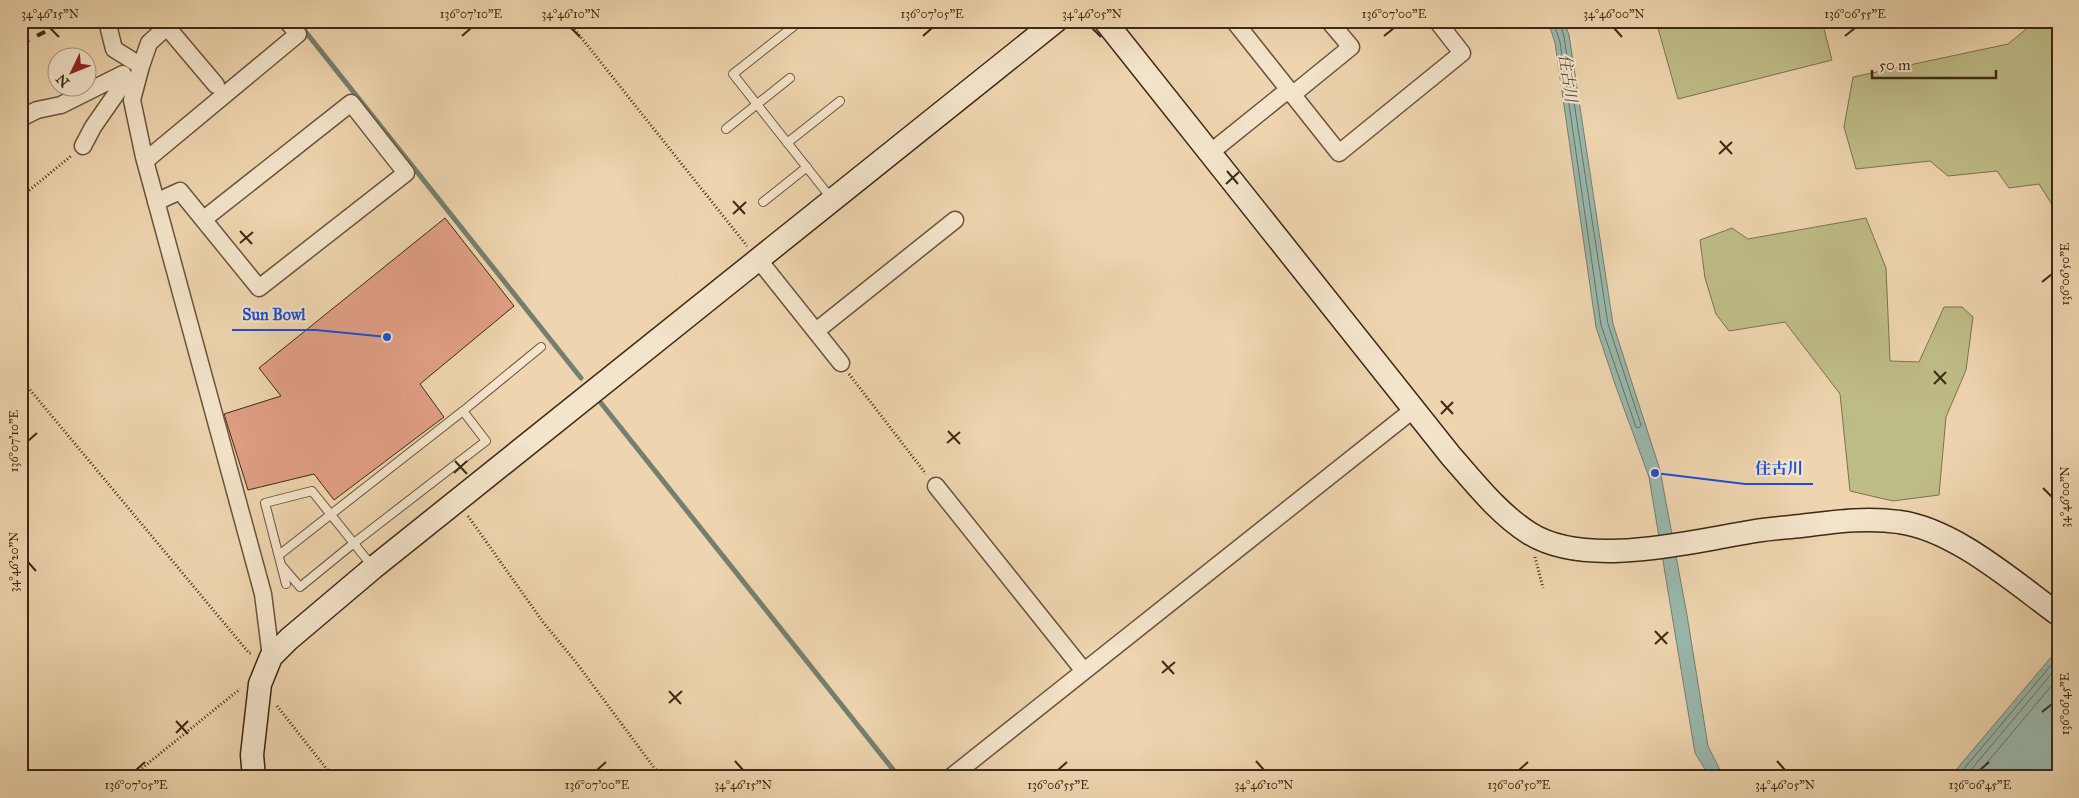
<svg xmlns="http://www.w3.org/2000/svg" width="2079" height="798" font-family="'IM FELL Great Primer','Noto Serif JP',serif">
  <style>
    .green { fill: #bebc87; stroke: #7e724d }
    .water { fill: #99b8ad; stroke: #757f6f }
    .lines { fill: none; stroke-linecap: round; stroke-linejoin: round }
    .shore { stroke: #6c7060; stroke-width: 1 }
    .stream { stroke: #757f6f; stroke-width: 5 }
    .building { fill: #e19f86; stroke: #3e2913 }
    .lane-casing { stroke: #6a543a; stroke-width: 10 }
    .street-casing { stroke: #6a543a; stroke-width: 19 }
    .secondary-casing { stroke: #3e2913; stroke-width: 25 }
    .path { stroke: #3e2913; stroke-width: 3; stroke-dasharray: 1 2.5; stroke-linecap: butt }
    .lane { stroke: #f4e4cb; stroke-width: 8 }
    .street { stroke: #f4e4cb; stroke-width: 16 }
    .secondary { stroke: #f4e4cb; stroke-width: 22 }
    .rail { stroke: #3e2913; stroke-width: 4; stroke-dasharray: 9 9; stroke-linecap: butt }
    .ticks { fill: none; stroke: #3e2913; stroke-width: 2 }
    .labels { text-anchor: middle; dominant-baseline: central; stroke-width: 4.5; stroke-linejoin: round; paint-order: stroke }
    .water-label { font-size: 16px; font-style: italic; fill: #554d3a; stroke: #f4e4cb }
    .leader { fill: none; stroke: #1d4ed8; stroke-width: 2 }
    .callout-dot { fill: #1d4ed8; stroke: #f4e4cb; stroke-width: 2 }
    .callout-label { font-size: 16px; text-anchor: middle; font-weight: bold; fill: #1d4ed8; stroke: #f4e4cb; stroke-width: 4.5; stroke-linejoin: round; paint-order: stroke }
    .neatline { fill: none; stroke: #3e2913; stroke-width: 2 }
    .ticks-label { font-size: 12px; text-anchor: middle; fill: #3e2913 }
  </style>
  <rect width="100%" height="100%" fill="#eed5af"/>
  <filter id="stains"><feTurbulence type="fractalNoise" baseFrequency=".004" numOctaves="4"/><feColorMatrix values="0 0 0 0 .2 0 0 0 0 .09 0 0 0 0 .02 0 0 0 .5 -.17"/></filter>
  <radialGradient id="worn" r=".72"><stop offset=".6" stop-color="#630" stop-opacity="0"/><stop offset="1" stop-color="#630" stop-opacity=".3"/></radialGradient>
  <path class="green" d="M 1656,21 L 1834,21 L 1823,25 L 1832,60 L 1678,99 Z
    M 2036,21 L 2058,21 L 2058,85 L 2053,90 L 2058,95 L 2058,214 L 2039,184 L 2009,188 L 1997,171 L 1948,176 L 1930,161 L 1856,169 L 1844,127 L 1853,77 L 2008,44 Z
    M 1866,218 L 1886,268 L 1890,361 L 1919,362 L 1944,307 L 1962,307 L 1973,317 L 1966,370 L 1946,417 L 1939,495 L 1893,501 L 1850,491 L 1840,394 L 1785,322 L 1729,331 L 1716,314 L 1705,278 L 1700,240 L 1732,228 L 1748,239 Z"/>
  <path class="water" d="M 1548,21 L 1564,21 L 1569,35 L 1613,324 L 1660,470 L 1687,615 L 1708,746 L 1722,774 L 1727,777 L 1710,777 L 1695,753 L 1649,477 L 1615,384 L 1596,327 L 1555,43 Z
    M 2058,649 L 2058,777 L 1950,777 Z"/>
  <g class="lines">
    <path class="shore" d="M 1553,21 L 1560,42 L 1601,325 L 1636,427 L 1639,428 L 1641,425 L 1608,324 L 1564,37 L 1560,21
      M 1957,777 L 2058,657
      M 1965,777 L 2058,666
      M 1975,777 L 2058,678"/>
    <path class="stream" d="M 301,26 L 581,378
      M 601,403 L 899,777"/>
  </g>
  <path class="building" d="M 445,218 L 514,306 L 420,384 L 444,417 L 334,500 L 314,474 L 248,490 L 224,414 L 281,396 L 259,368 Z"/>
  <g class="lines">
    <g class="lane-casing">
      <path id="lane" d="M 794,26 L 733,74 L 831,198
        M 726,129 L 790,78
        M 787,143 L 840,101
        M 763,202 L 807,167
        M 279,555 L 463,411
        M 282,566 L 300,587 L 354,543 L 486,441 L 463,411 L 541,347
        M 286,584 L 265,503 L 312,491 L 372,566"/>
    </g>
    <g class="street-casing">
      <path id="street" d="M 107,21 L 114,49 L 141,66
        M 173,21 L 149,43 L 141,66 L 132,100 L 144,157 L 263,594 L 271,657
        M 1234,21 L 1339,153 L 1462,53 L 1437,21
        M 167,27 L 216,85
        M 1292,95 L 1351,47 L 1329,21
        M 21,118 L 37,110 L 61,105 L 123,74
        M 83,146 L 93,127 L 125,81
        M 1211,152 L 1288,90
        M 145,161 L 298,34 L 287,21
        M 156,202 L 180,191 L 259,288 L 406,173 L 351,103 L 204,219
        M 758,259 L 841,363
        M 816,331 L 955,220
        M 936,486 L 1084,671
        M 951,777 L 1414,409"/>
    </g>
    <g class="secondary-casing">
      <path id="secondary" d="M 1105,21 L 1451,456 C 1475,483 1498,513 1529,533 C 1584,568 1684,543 1744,533 C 1763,529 1782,528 1801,526 C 1833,522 1866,517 1899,522 C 1954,529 2014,582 2058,614
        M 254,777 L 252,755 L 260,684 L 271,657 L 289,639 L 373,568 L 1056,21"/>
    </g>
    <path class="path" d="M 568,21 L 747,246
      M 21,197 L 71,156
      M 849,374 L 926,474
      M 21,379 L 249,653 L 252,653
      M 468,516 L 543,622 L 575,661 L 661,777
      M 1535,557 L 1543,588
      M 277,706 L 333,777
      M 131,777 L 240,689"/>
    <use href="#lane" class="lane"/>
    <use href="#street" class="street"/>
    <use href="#secondary" class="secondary"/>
    <path class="rail" d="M 21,44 L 66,21"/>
  </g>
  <path class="ticks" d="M 50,28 L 59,37M 571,28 L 580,37M 1092,28 L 1101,37M 1614,28 L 1622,37M 462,36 L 471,28M 923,36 L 932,28M 1384,36 L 1394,28M 1845,36 L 1855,28M 1720,141 L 1732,154M 1719,154 L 1732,142M 1227,171 L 1238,184M 1226,184 L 1239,172M 733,201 L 745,214M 733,214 L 746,202M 240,231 L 252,244M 240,243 L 253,232M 2042,282 L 2052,274M 1934,371 L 1946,384M 1934,384 L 1946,372M 1441,401 L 1453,414M 1441,414 L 1453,402M 948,431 L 960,444M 28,441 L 37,433M 947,443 L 960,432M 455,461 L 467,474M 454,473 L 467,461M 2043,488 L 2052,497M 28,562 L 36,571M 1655,631 L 1667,644M 1655,644 L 1668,632M 1162,661 L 1174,674M 1162,673 L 1175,662M 669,691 L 681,704M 669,703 L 682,691M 2042,712 L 2052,704M 176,721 L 188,734M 176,733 L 188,721M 735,761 L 743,770M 1256,761 L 1264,770M 1777,761 L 1785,770M 136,770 L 145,762M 597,770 L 606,762M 1058,770 L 1067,762M 1519,770 L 1528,762M 1980,770 L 1989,762"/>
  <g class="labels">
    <g class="water-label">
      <text transform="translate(1568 78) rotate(82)">住古川</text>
    </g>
  </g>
  <path class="leader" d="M387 337L316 330H232M1655 473L1745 484H1813"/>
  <g class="callout-dot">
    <circle cx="387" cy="337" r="5"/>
    <circle cx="1655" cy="473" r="5"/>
  </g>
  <g class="callout-label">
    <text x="274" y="320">Sun Bowl</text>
    <text x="1779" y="474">住古川</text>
  </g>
  <rect width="2079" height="798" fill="none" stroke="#eed5af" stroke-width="55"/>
  <g transform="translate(72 72) rotate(227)"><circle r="24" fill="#f4e4cb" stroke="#ab9981"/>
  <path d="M0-4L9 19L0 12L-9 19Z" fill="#8f2418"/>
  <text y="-8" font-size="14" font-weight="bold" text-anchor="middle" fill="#3e2913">N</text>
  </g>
  <path d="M1872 70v8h124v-8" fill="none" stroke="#3e2913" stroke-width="2.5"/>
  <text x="1879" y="70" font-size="15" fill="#3e2913" stroke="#f4e4cb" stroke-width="4" paint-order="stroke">50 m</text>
  <rect x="28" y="28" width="2024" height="742" class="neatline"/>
  <g class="ticks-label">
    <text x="50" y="18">34°46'15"N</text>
    <text x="471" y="18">136°07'10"E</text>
    <text x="571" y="18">34°46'10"N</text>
    <text x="932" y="18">136°07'05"E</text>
    <text x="1092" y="18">34°46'05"N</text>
    <text x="1394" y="18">136°07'00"E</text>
    <text x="1614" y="18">34°46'00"N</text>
    <text x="1855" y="18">136°06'55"E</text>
    <text transform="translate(2065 274) rotate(-90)" y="4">136°06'50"E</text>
    <text transform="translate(14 441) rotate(-90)" y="4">136°07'10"E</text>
    <text transform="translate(2065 497) rotate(-90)" y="4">34°46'00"N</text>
    <text transform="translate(14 562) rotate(-90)" y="4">34°46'20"N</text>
    <text transform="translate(2065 704) rotate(-90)" y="4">136°06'45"E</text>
    <text x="136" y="789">136°07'05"E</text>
    <text x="597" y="789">136°07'00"E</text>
    <text x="743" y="789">34°46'15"N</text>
    <text x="1058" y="789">136°06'55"E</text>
    <text x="1264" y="789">34°46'10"N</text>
    <text x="1519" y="789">136°06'50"E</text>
    <text x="1785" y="789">34°46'05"N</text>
    <text x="1980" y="789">136°06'45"E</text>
  </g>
  <rect width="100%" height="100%" filter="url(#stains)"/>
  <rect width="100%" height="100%" fill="url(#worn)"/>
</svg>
